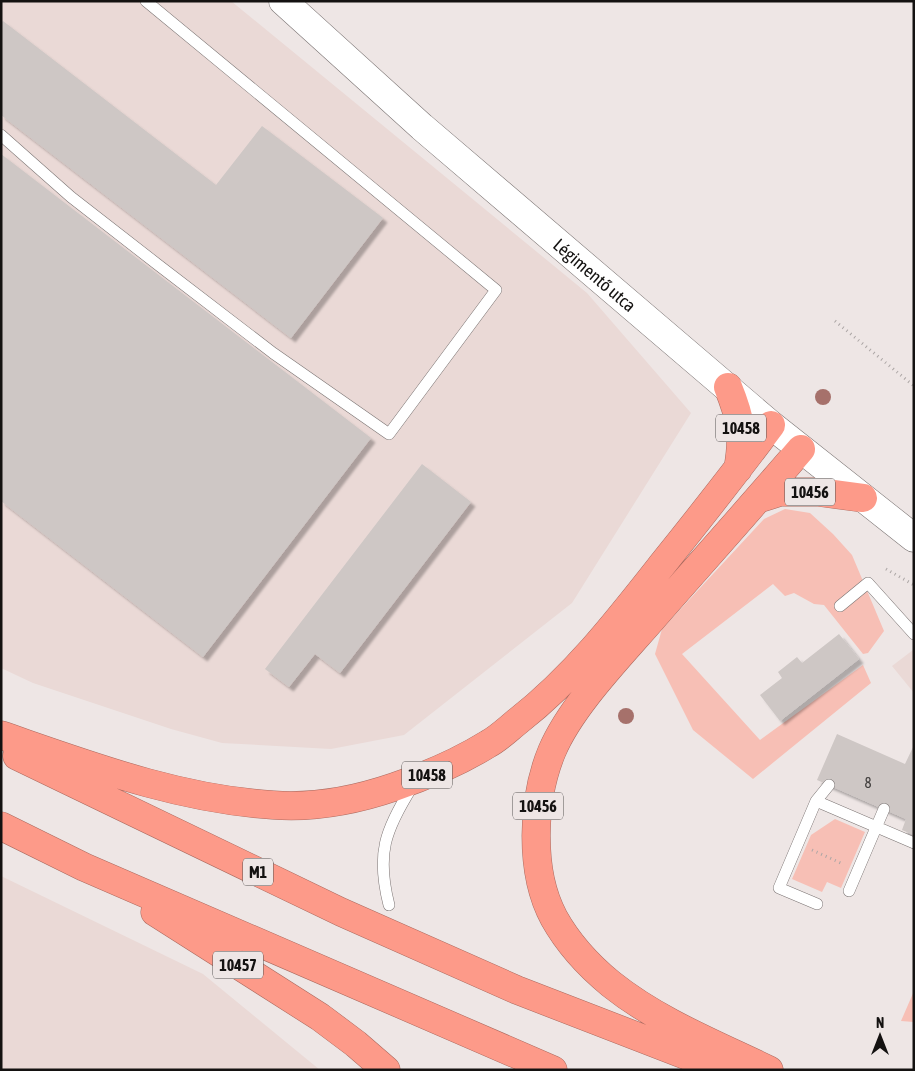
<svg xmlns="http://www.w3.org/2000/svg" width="915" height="1071" font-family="'Asap Condensed',sans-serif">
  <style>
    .built { fill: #ead9d6 }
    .green { fill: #f7bfb5 }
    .building { fill: #cec7c5; filter: url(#shadow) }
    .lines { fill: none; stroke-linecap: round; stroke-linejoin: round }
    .service-casing { stroke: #7a7372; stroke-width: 12 }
    .secondary-casing { stroke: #7a7372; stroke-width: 29 }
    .motorway-casing { stroke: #ab6a5f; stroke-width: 29 }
    .path { stroke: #aca6a5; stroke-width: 3; stroke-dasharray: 1 4; stroke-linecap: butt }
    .service { stroke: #fff; stroke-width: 11 }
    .secondary { stroke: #fff; stroke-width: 28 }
    .motorway { stroke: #fd9a89; stroke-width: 28 }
    .tree { fill: #a6716b }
    .labels { text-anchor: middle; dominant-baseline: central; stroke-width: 5; stroke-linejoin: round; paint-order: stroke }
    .number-label { font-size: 15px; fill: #423f3e }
    .shield { fill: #eee6e5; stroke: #555251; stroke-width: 1 }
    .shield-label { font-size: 16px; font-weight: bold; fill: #141211 }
    .street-label { font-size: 18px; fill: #141211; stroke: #eee6e5 }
  </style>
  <defs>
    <filter id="shadow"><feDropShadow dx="4.5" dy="4.5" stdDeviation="1" flood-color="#0004"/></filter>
  </defs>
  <rect width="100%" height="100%" fill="#eee6e5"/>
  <path class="built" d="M 1,1 L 231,1 L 587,293 L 691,413 L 572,603 L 404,735 L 331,749 L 222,743 L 171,729 L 33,683 L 1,668 Z
    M 913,650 L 914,651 L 914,693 L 892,666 Z
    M 1,876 L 203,974 L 320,1070 L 1,1070 Z"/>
  <path class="green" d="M 785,509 L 810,513 L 833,534 L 852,555 L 884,631 L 868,653 L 863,654 L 824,605 L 814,604 L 794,593 L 785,596 L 773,584 L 682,654 L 760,740 L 863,665 L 871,683 L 753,779 L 693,730 L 655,654 L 662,629 L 764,519 Z
    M 835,819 L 865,832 L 841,888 L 827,882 L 822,892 L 792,879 L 811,835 Z
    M 914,991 L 914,1022 L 901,1021 Z"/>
  <path class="building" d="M 3,21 L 216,185 L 262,126 L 383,218 L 291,338 L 1,115 L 1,23 Z
    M 1,154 L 371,438 L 203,657 L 1,501 Z
    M 422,464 L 471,502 L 340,673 L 315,654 L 289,687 L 265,669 Z
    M 839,634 L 859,659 L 780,721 L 760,695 L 782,678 L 778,672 L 797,657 L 802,663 Z
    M 837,734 L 905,764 L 914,745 L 914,835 L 902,830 L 906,819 L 817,780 Z"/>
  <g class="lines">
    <g class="service-casing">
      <path id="service" d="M 1,135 L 71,197 L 157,264 L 273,353 L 389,434 L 496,290 L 146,1
        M 840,606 L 868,583 L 914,634
        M 816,801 L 914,843
        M 849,891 L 884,809
        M 817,904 L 779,888 L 816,801 L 829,785
        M 389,905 C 376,854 385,830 412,787"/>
    </g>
    <g class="secondary-casing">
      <g id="secondary">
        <path id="s1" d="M 283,1 L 422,127 L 771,425 L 914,538"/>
      </g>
    </g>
    <g class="motorway-casing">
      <path id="motorway" d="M 728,387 C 741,419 744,435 738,469
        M 758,499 L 780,492 L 818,492 L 863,498
        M 1,735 C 91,766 178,799 273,805 C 313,808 356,800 394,787 C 426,776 459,762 488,744 C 499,738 508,729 518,721 C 574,677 617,622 661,566 C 698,520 735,473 771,425
        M 17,756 L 341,912 L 517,990 L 724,1070
        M 1,826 L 84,867 L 553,1070
        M 155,912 L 320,1017 L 356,1044 L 386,1070
        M 769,1070 C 715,1044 657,1021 611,984 C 589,966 568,943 554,918 C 529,872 532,799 552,751 C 571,706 620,656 652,619 C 702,562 752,506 801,449"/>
    </g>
    <path class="path" d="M 835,321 L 914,386
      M 886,569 L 914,585
      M 812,850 L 843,864"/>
    <use href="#service" class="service"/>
    <use href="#secondary" class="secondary"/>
    <use href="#motorway" class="motorway"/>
  </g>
  <g class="tree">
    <circle cx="823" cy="397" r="8"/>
    <circle cx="626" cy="716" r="8"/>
  </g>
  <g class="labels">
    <g class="number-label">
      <text x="868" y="782">8</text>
    </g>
    <g class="shield">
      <rect x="716" y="414.5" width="50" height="27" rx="4"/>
      <rect x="785" y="478.5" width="50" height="27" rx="4"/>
      <rect x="402" y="761.5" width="50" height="27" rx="4"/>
      <rect x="513" y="792.5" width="50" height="27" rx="4"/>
      <rect x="243" y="858.5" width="30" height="27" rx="4"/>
      <rect x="213" y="951.5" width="50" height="27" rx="4"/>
    </g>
    <g class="shield-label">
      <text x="741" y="428">10458</text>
      <text x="810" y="492">10456</text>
      <text x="427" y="775">10458</text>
      <text x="538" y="806">10456</text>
      <text x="258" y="872">M1</text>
      <text x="238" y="965">10457</text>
    </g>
    <g class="street-label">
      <text stroke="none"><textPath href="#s1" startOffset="415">Légimentő utca</textPath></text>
    </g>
  </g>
  <rect width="915" height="1071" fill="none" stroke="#141211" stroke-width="5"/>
  <g transform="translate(880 1036)" stroke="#eee6e5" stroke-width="4" paint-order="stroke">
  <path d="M0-4L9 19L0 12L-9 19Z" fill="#141211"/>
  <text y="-8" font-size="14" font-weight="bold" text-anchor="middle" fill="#141211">N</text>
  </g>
</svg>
